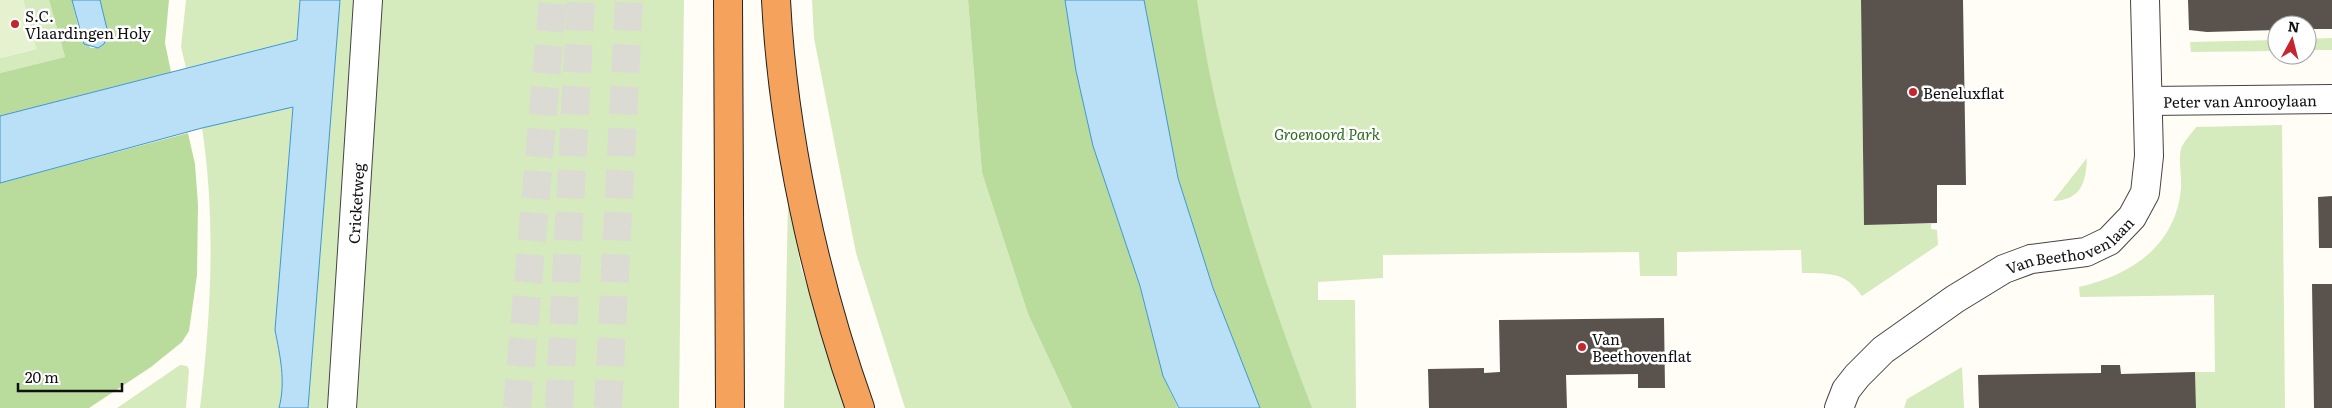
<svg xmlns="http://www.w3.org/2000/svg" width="2332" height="408" font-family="Literata,serif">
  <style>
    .green { fill: #d5ebbd }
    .forest { fill: #b9dc9c }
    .pitch { fill: #e6f2cf }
    .water { fill: #b9e0f7; stroke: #3f96cf }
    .building { fill: #5a524d }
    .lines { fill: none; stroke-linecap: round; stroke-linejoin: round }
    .highway-tunnel { stroke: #dbdad3; stroke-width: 28; stroke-dasharray: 28 14; stroke-linecap: butt }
    .minor-casing { stroke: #444; stroke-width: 30 }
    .highway-casing { stroke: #222; stroke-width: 30 }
    .minor { stroke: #fff; stroke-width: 28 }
    .highway { stroke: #f5a25d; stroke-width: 28 }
    .poi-dot { fill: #c4262e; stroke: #fff; stroke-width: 2 }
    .labels { text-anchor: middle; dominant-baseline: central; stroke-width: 5; stroke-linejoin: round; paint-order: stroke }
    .poi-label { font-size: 15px; fill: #111; stroke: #fff; text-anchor: start }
    .street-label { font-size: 15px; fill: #111; stroke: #fff }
    .park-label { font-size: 15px; font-style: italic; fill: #2f6b1f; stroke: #fff }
  </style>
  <rect width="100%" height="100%" fill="#fffdf5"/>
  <path class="green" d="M 23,0 L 49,0 L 65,57 L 0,73 L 0,58 L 36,49 Z
    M 186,0 L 300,0 L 297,40 L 186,68 L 181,47 Z
    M 340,0 L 684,0 L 679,408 L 308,408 Z
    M 812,0 L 968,0 L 982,173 L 1028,314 L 1072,408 L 905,408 L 856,253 L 814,38 Z
    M 1175,0 L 1861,0 L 1864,224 L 1931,224 L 1931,229 L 1937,230 L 1938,245 L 1862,296 C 1844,271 1831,274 1802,273 L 1801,250 L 1677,252 L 1677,276 L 1640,276 L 1639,252 L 1383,255 L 1383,278 L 1318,282 L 1318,300 L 1355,300 L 1356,408 L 1259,408 Z
    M 2332,38 L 2332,50 L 2307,50 L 2307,39 Z
    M 2277,40 L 2277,51 L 2191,52 L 2190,42 Z
    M 293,107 L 275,330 C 280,356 286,381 279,408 L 200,408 C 211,316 216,220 202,128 Z
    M 2282,125 L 2285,408 L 2196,408 L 2195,372 L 2215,372 L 2214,295 L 2080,297 L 2079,287 C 2131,275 2176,246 2181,188 C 2182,176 2178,161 2181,149 C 2183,142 2192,133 2196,127 Z
    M 2087,158 C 2086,183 2081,200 2053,201 Z
    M 788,201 L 801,267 L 846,408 L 784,408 Z
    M 180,365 L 187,366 L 189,370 L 186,408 L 117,408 Z
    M 1962,367 L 1964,408 L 1904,408 L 1907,399 Z"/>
  <path class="forest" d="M 49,0 L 72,0 L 81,38 L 91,48 L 98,48 L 104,44 L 108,33 L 100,0 L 169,0 L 165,43 L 171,72 L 0,116 L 0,73 L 65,57 Z
    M 968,0 L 1065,0 L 1076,71 L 1093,146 L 1140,286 L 1163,376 L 1178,408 L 1072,408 L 1028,314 L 982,173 Z
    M 1144,0 L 1197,0 C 1217,141 1261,275 1312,408 L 1260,408 L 1213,288 L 1178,178 Z
    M 188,133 L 195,164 L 198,205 L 197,275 L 189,331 L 182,342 L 151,367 L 89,408 L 0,408 L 0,183 Z"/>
  <path class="pitch" d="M 0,0 L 23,0 L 36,49 L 0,58 Z"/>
  <path class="water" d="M 72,0 L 100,0 L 108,33 L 104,44 L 98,48 L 84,44 Z
    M 300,0 L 340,0 L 308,408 L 279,408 C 286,381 280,356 275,330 L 293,107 L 202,128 L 0,183 L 0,116 L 297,40 Z
    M 1065,0 L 1144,0 L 1178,178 L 1213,288 L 1260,408 L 1179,408 L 1163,376 L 1140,286 L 1093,146 L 1076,71 Z"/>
  <path class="building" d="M 1861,0 L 1963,0 L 1966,185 L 1937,185 L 1937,223 L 1864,225 Z
    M 2188,0 L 2332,0 L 2332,29 L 2307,29 L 2307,25 L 2277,25 L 2277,30 L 2207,32 L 2189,30 Z
    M 2332,196 L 2332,248 L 2319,248 L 2318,197 Z
    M 2312,284 L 2332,284 L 2332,408 L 2314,408 Z
    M 1664,318 L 1665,388 L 1638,388 L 1638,374 L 1566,375 L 1567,408 L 1429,408 L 1428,369 L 1484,368 L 1484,373 L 1500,372 L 1499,320 Z
    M 2101,365 L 2120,365 L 2121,374 L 2195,372 L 2196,408 L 1979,408 L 1978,375 L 2101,373 Z"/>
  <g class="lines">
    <path class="highway-tunnel" d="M 517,408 L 553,0
      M 559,408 L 581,0
      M 608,408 L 629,0"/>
    <g class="minor-casing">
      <g id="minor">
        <path id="s1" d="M 2148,101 L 2332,99"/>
        <path id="s2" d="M 342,408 L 368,0"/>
        <path id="s3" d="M 1839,408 L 1846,390 L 1857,376 L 1883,350 L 1955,299 L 2004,269 L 2031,259 L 2086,252 L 2109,241 L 2132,217 L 2145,193 L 2149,156 L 2145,0"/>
      </g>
    </g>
    <g class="highway-casing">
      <path id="highway" d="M 728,0 L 730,408
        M 776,0 C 783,135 815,281 860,408"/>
    </g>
    <use href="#minor" class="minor"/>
    <use href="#highway" class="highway"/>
  </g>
  <g class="poi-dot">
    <circle cx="15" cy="24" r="5"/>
    <circle cx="1913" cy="92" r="5"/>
    <circle cx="1582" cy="347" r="5"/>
  </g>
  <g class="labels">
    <g class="poi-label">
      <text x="25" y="15">S.C.<tspan x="25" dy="17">Vlaardingen Holy</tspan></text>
      <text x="1923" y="92">Beneluxflat</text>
      <text x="1592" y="338">Van<tspan x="1592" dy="17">Beethovenflat</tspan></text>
    </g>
    <g class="street-label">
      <text stroke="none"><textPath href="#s1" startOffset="92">Peter van Anrooylaan</textPath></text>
      <text stroke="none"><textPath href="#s2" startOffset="205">Cricketweg</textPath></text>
      <text stroke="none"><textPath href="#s3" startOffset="291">Van Beethovenlaan</textPath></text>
    </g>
    <g class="park-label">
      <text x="1327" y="133">Groenoord Park</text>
    </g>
  </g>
  <g transform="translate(2292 40) rotate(7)"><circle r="24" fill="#ffffff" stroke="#a0a0a0"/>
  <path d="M0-4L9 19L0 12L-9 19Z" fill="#c4262e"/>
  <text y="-8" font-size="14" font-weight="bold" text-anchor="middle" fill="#111111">N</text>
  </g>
  <path d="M18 383v8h104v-8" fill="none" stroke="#111111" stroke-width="2.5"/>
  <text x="25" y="383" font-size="15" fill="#111111" stroke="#ffffff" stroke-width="4" paint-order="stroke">20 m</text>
</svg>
